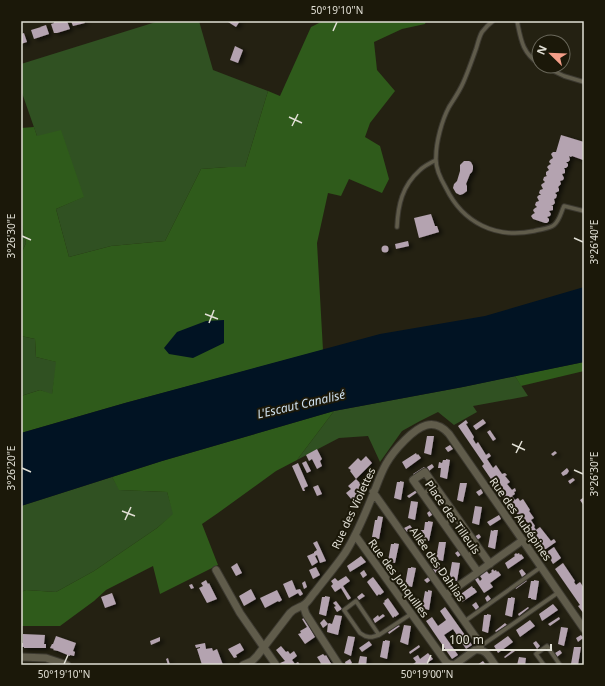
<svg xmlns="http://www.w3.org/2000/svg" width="605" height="686" font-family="'Noto Sans',sans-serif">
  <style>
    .green { fill: #305122 }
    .forest { fill: #2f5b1b }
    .water { fill: #011323 }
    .building { fill: #b4a3b0; filter: url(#shadow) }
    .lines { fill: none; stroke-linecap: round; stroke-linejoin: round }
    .lane-casing { stroke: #3c3930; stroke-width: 5.5 }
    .street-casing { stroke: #3c3930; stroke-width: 9 }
    .lane { stroke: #605c4b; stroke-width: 3.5 }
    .street { stroke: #605c4b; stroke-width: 7 }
    .ticks { fill: none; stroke: #e1dfd5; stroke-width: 1.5 }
    .labels { text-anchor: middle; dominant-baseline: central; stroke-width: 4; stroke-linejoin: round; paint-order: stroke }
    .street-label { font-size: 11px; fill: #e1dfd5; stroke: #1b1809 }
    .water-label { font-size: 12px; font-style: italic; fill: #cfe1ef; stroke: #1b1809 }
    .neatline { fill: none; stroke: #e1dfd5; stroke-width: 1.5 }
    .ticks-label { font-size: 10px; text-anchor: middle; fill: #e1dfd5 }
  </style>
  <defs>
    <filter id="shadow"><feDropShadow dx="3.5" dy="2" stdDeviation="2" flood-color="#0009"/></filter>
  </defs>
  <rect width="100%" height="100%" fill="#242112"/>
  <path class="green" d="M 159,21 L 199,21 L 213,70 L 268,91 L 245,167 L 228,167 L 201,169 L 165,241 L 111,246 L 69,257 L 56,209 L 83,197 L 37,136 L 21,90 L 21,64 Z
    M 21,220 L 26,243 L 21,254 Z
    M 21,336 L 35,339 L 36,357 L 57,362 L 52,395 L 40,390 L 21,396 Z
    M 515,376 L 528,396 L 473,406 L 477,412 L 454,425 L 438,412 L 420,421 L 402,431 L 380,462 L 368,436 L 339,438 L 297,460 L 334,411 L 463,387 Z
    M 112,477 L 120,490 L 167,492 L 174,514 L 157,528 L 94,571 L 56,592 L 26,590 L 21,592 L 21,506 Z"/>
  <path class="forest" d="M 323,21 L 426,21 L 425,24 L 402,29 L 374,42 L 377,70 L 395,91 L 370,123 L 365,137 L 380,146 L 389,179 L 382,193 L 349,179 L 341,196 L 328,193 L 317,243 L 323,350 L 125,403 L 21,433 L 21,396 L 40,390 L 52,394 L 56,362 L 36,357 L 35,339 L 21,336 L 21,254 L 26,243 L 21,220 L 21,128 L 34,127 L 37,136 L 61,130 L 84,197 L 56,209 L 69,257 L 111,246 L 165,241 L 201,169 L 228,167 L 245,167 L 268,91 L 280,96 L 311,27 Z
    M 584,362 L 584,371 L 521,386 L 515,376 Z
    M 334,411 L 297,460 L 276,471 L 218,513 L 202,524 L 218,565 L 160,594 L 153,566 L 106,590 L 94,601 L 60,626 L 21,626 L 21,592 L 26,590 L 56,592 L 94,571 L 157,528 L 173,514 L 167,492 L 119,490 L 112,477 L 162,461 Z"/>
  <path class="water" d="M 584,287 L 584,362 L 463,387 L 334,411 L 162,461 L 21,506 L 21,433 L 125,403 L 380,334 L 485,316 Z
    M 224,320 L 224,343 L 193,358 L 169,354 L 164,348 L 177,332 L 206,321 Z"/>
  <path class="building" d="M 59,21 L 67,21 L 70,29 L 57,33 L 54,33 L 51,24 L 54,23 L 54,22 Z
    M 71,21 L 84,21 L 85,23 L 73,26 Z
    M 229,21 L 240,21 L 236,27 L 228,22 Z
    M 46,25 L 49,34 L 34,39 L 31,30 L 41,27 L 40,27 Z
    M 24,33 L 27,42 L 21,44 L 21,34 Z
    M 235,46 L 243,50 L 238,63 L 230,60 Z
    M 561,135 L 584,142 L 584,157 L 583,160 L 572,156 L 571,157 L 569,156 L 570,160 L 568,162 L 566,162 L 568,164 L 568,166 L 566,168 L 564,168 L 565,170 L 565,173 L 562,174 L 564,178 L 563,180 L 560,181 L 561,184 L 558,187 L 559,189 L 559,191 L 555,193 L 557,195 L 556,198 L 554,199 L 555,203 L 553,205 L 551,205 L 553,206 L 553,210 L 549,211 L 551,214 L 550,216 L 547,217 L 549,219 L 549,221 L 547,223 L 545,223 L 533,219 L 531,216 L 533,214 L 535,213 L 534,212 L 533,210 L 535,208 L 537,207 L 535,205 L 536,202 L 539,201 L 537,197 L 539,195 L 541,195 L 539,193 L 540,190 L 543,189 L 541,185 L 542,184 L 545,182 L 543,180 L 544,177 L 547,176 L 546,175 L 546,172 L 549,170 L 547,167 L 549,165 L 551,164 L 549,162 L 550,160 L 553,158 L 551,154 L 553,152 L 556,152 Z
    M 464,161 L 469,161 L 471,162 L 473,166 L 473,169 L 472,172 L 470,174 L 466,184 L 467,186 L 467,191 L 463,194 L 460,195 L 456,193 L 453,188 L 454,184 L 457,181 L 460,171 L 460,165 Z
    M 431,214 L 435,226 L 437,226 L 439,232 L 419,238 L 414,218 Z
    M 408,241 L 409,246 L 396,249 L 395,244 Z
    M381.5 249a3.5 3.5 0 1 1 7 0a3.5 3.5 0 1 1-7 0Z
    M 483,419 L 486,423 L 476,430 L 473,426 Z
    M 466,420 L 468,423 L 466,424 L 474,437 L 473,439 L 476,444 L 478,442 L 486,455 L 489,453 L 491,456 L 487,459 L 493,468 L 496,465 L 502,474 L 505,473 L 507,475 L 505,476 L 510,482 L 507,484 L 512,490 L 515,488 L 516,491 L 514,492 L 515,494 L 512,496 L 515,500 L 518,498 L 520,501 L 523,499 L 530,510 L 529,511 L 534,518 L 531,520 L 535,526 L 534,527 L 536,530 L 540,527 L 551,541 L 554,539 L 556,542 L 543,551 L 516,512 L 515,514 L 482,466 L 484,464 L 458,426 Z
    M 490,430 L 496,439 L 493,441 L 487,432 Z
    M 427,436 L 434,436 L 431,455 L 424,453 Z
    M 450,445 L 453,449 L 448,452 L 445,448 Z
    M 317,449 L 322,459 L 320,461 L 322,466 L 317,469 L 312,459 L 309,461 L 306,455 Z
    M 555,451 L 557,453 L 553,456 L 551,454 Z
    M 416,453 L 417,455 L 418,454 L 421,458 L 406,469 L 402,462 Z
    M 366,456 L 372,463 L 356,479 L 350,471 L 351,470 L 348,468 L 358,458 L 361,461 Z
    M 446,459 L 450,460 L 447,479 L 440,477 L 441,468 L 438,468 L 439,462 L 442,463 L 443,460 L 446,460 Z
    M 306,461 L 311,471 L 307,473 L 302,463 Z
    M 298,463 L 308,486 L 304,488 L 305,491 L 303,491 L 292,466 Z
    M 432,464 L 434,467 L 429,471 L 427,467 Z
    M 424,467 L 425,468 L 414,476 L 413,474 Z
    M 567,468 L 569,471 L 567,474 L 563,476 L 561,473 Z
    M 573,478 L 575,480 L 570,484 L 568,481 Z
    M 356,479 L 365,488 L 352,500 L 346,493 L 351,489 L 348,486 Z
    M 400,481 L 404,482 L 401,500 L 394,498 L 397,482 L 400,482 Z
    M 460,483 L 467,483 L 463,502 L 457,500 Z
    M 318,485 L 322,494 L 317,496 L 313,487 Z
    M 418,489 L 419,491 L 409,498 L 407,496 Z
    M 481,489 L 483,493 L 479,496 L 476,492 Z
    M 584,497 L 584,506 L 580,500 Z
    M 411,501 L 418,502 L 415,520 L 408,518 Z
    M 475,506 L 482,507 L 479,525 L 472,523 Z
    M 432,509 L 435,513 L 429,517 L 427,513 Z
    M 499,515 L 501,519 L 490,526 L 487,522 Z
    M 378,516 L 383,517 L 379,539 L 374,538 L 374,537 L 372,537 L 375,520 L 377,520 Z
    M 428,521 L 433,522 L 429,541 L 424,540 L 425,539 L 422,539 L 422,536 L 420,536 L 421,530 L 424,530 L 425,522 L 428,522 Z
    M 410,525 L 412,528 L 407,532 L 404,528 Z
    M 491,530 L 493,531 L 494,530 L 498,530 L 495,549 L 488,547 Z
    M 479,534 L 481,537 L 476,541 L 474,537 Z
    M 317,541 L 326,561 L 320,563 L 317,555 L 315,556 L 318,562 L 312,566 L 307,556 L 314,553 L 314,552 L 317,550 L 313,543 Z
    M 439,542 L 446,542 L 443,561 L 436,559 Z
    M 394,543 L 399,544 L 395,563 L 388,561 L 391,544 L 394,544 Z
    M 378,547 L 380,551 L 375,554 L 373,551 Z
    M 554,547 L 561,558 L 553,564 L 548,555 L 546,557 L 544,554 Z
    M 461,549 L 463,553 L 458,557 L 455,553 Z
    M 516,553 L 517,554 L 519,553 L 520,555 L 521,554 L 524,558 L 508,569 L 505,563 L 515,556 L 514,555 Z
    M 361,556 L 366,562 L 350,572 L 347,566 Z
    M 452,562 L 460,563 L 457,581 L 449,579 Z
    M 237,563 L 242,573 L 236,576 L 231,567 Z
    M 563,563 L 575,581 L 574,582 L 576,585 L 580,582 L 584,588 L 583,589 L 584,591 L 584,614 L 578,606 L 580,605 L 555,569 Z
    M 438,565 L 441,569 L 435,573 L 433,569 Z
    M 316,567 L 320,575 L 313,579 L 309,570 Z
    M 411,567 L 416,568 L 412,587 L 405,585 L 408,568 L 411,568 Z
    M 493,569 L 494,571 L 496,570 L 497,572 L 498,571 L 501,575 L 490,583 L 493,587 L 484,593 L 474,578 L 477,576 L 480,581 L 482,579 L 480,576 L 483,573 L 483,572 L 486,570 L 489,574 L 492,572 L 491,571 Z
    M 522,569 L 526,574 L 522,577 L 519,571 Z
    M 364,570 L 367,575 L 363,578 L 360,573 Z
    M 346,576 L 350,581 L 343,586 L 351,598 L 348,600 L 341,588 L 335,592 L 331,586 L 333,584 L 331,581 L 335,578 L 338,581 Z
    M 430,576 L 432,579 L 427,583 L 424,580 Z
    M 373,577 L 384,592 L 380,595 L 379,594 L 377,596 L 367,582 L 369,580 Z
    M 206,580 L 208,584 L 209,583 L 217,599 L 207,603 L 199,588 L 203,586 L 201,583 Z
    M 292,580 L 296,590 L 300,589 L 303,594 L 300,596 L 298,593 L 289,598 L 283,584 Z
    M 526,580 L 527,581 L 516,589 L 515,587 Z
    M 534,580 L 539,581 L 536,600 L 531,599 L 531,598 L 528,598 L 531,581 L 534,581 Z
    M 305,581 L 307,587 L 304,589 L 302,583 Z
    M 192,584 L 194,588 L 191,589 L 189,585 Z
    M 472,586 L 473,588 L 474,588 L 477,592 L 462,602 L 458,596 Z
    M 251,589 L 256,599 L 244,606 L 239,596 Z
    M 277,590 L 282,600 L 279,602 L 278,601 L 265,608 L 260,598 Z
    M 428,590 L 432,591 L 429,610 L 422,608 L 425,591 L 428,592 Z
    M 408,592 L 414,598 L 409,602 L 404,595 Z
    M 112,593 L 116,604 L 105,608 L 101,597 Z
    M 362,593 L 365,596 L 359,600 L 357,597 Z
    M 488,595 L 491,599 L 487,602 L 485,598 Z
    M 325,596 L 330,597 L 326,616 L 319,614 L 322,597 L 325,597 Z
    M 511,597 L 515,598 L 512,617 L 505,615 L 508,598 L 511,598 Z
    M 388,598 L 399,614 L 395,617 L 395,616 L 393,618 L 383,603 L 385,602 L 384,601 Z
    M 336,601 L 342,609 L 337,612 L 334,607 L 336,606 L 333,603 Z
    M 476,602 L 479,607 L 476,610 L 472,605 Z
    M 553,604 L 558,610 L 542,621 L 539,614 Z
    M 445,607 L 472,645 L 466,649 L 453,629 L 444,635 L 458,655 L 452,659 L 426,621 L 432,617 L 438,626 L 446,620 L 440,611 Z
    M 528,607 L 529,608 L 519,616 L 518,614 Z
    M 383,614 L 385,616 L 375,623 L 373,619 L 378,615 L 379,617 Z
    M 487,614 L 491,615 L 488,633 L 482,631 L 484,615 L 487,615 Z
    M 335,615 L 342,616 L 338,635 L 327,632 L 328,624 L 323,628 L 320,623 L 324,619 L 328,624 L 329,623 L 332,624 Z
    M 559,617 L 560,619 L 550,626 L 548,624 Z
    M 304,618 L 315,637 L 305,644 L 298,634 L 301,633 L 300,631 L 307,627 L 302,619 Z
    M 530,620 L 535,626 L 520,637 L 516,630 Z
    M 505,623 L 507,625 L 496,632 L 495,631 Z
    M 398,625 L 400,626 L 389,634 L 388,632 Z
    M 404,625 L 411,626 L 408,645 L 400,642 Z
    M 561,627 L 568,628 L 564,646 L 558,644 Z
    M 23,634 L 45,635 L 44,644 L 46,644 L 46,648 L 37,648 L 38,648 L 24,648 L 24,647 L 21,647 L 21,643 L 23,643 Z
    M 581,635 L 583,638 L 578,642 L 576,638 Z
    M 56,636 L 76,643 L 73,651 L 75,652 L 74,656 L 70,655 L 70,656 L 58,651 L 53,650 L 54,649 L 50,648 L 52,644 L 53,644 Z
    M 348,636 L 355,637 L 351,656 L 344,653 Z
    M 508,636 L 513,642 L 498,653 L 494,646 Z
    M 160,637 L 160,641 L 151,645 L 150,641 Z
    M 385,640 L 390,641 L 387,659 L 380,657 L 383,641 L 385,641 Z
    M 369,641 L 372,645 L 362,652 L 359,648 Z
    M 536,641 L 540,646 L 537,649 L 533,643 Z
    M 205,643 L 206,649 L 212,648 L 213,651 L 217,649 L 223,665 L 202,665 L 197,649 L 200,648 L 200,647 L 196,648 L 195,645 Z
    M 240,643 L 244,650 L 236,655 L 237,657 L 234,658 L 228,649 Z
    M 419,645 L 420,647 L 410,654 L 409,652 Z
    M 281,646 L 286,652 L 288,651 L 290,654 L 294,651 L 297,656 L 292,660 L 295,664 L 298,662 L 300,665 L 281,665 L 280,663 L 285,661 L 276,650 Z
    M 574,647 L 581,647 L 578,665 L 573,665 L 573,664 L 571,664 Z
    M 514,649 L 515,651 L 505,658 L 504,657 Z
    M 560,650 L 562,653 L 557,657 L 555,653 Z
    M 428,653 L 433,659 L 424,665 L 414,665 L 413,664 L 416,662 L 413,658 L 418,655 L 420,659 Z
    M 323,654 L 325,656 L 326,655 L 332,665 L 322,665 L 317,657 Z
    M 360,656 L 367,657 L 366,665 L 358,665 Z
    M 519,657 L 526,658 L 525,665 L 517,665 Z
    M 168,658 L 170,665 L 168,665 L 166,659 Z
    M 350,659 L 352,663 L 349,665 L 346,665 L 345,662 Z
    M 483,661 L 486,665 L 477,665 Z"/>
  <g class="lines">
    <g class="lane-casing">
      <path id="lane" d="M 493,21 C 489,24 485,28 482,32 C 479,37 478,43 476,49 C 472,60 468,72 463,83 C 459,92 454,99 449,107 C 442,120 436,142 436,157 C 435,168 440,178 446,188 C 463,223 496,239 534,231 C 541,229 549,229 554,225 C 560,220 561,212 564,206 L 584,211
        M 517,21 C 521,40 522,52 539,64
        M 543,66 L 564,76 L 584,82
        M 397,227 C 398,205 402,186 420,170 C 424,166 430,163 436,160
        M 423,494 L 435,486
        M 445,524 L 456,516
        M 467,556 L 479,548
        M 465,621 L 541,567
        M 379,635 L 356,601 L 344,610 L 360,633 L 365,636 L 369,637 L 372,637 L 379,635 L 411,614
        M 481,646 L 559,592
        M 544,665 L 536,654 L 547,646 L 560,665"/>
    </g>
    <g class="street-casing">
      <path id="street" d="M 373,492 L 479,642 L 481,650
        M 355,535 L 446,662 L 449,664 L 454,665 L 475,650 C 486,648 490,658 495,665
        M 216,570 L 240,613 L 276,665
        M 478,572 L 413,480 L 425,472 L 490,564
        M 446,595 L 523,540
        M 305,604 L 304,608 L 306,614 L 339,665
        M 21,657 L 46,658 L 67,665
        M 243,665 L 252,661 L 257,656 L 290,613 C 296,607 300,608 305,604 C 309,601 312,595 315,592 C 325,579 336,566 345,553 C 358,533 367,509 376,487 C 379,479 382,471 386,464 C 391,455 397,448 405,440 C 418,427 433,416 449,434 L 584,629"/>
    </g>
    <use href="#lane" class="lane"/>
    <use href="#street" class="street"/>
  </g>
  <path class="ticks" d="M 333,31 L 337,22M 289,117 L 302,123M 292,126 L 298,114M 22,236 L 31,240M 574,238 L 583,242M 205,314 L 218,319M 209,323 L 214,310M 512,444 L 525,450M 516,453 L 522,441M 22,468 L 31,472M 574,470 L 583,474M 122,511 L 135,516M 125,520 L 131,507M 64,664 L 68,655M 427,664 L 431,655"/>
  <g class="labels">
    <g class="street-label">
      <text transform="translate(353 508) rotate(-65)">Rue des Violettes</text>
      <text transform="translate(453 517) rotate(55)">Place des Tilleuls</text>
      <text transform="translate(521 519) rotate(55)">Rue des Aubépines</text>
      <text transform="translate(438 564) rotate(55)">Allée des Dahlias</text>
      <text transform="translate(399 578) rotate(54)">Rue des Jonquilles</text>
    </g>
    <g class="water-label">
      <text transform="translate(301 404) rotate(-13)">L'Escaut Canalisé</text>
    </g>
  </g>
  <rect width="605" height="686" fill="none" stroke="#1b1809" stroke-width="44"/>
  <g transform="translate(551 54) rotate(293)"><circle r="19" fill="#1b1809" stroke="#6a685b"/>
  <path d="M0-3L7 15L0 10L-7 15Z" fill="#f49e88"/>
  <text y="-6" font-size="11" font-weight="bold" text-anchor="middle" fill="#e1dfd5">N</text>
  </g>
  <path d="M443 644v6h108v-6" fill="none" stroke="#e1dfd5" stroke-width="2"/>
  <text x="449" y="644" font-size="12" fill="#e1dfd5" stroke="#1b1809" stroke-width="3" paint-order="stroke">100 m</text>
  <rect x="22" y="22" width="561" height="642" class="neatline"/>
  <g class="ticks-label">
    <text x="337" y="14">50°19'10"N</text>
    <text transform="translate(11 236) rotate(-90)" y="4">3°26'30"E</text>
    <text transform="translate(594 242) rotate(-90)" y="4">3°26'40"E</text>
    <text transform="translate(11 468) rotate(-90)" y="4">3°26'20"E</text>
    <text transform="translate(594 474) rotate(-90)" y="4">3°26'30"E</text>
    <text x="64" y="678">50°19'10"N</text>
    <text x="427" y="678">50°19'00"N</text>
  </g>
</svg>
